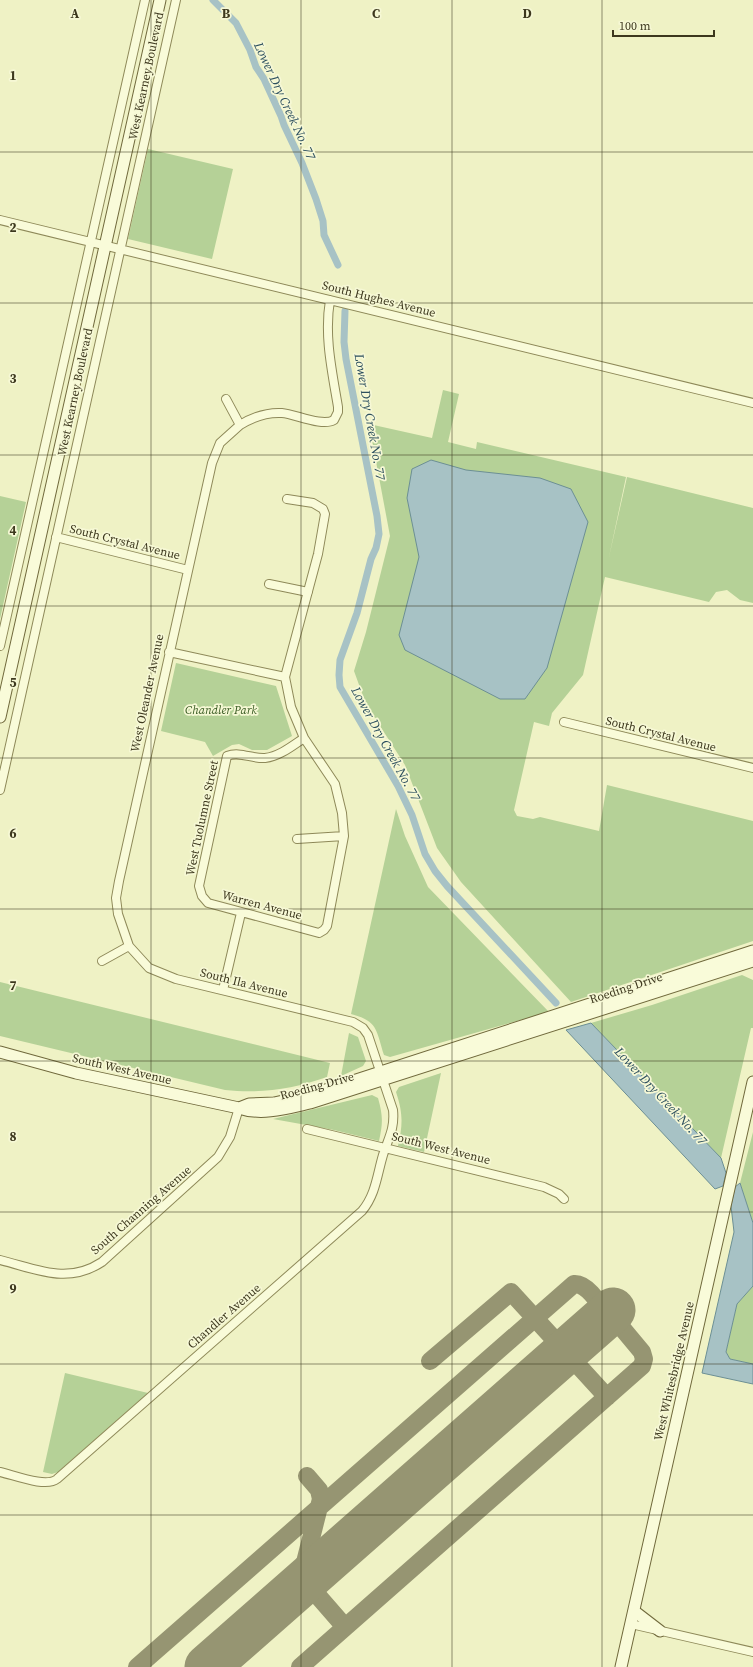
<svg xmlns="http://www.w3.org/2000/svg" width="753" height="1667" font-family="'Source Serif 4',serif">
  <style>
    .green { fill: #b5d197 }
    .water { fill: #a7c2c5; stroke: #6c8f94 }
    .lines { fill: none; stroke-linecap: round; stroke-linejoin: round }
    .canal { stroke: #a7c2c5; stroke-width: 7 }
    .taxiway { stroke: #969572; stroke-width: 18 }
    .runway { stroke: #969572; stroke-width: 45 }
    .street-casing { stroke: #8e8959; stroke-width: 10 }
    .secondary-casing { stroke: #70693c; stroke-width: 13 }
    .street { stroke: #f9fbd9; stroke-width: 8 }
    .secondary { stroke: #f9fbd9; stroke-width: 11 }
    .grid { fill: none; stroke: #3d381e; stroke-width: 1; stroke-opacity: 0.55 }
    .labels { text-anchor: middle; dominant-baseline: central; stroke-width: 3.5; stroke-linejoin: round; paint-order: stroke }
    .street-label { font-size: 12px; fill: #3d381e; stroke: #f6f8d5 }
    .park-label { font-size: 12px; font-style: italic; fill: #395b23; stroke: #f6f8d5 }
    .water-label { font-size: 13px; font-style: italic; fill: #2c4f5e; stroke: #f6f8d5 }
    .grid-label { font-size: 13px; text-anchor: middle; font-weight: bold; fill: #3d381e; stroke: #f6f8d5; stroke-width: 3.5; stroke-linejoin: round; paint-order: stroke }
  </style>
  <rect width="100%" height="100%" fill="#eff2c5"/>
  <path class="green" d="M 148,149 L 233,169 L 212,259 L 128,239 Z
    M 443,390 L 459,394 L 448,442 L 476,449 L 477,442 L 626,477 L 609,557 L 627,477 L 753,508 L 753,603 L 740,600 L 727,590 L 716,592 L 709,602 L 605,577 L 583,675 L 552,713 L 549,726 L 534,722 L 514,810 L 517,816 L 533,819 L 540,817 L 599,831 L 607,785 L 753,821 L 753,941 L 571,1002 L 461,882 L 437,848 L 405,765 L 366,704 L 354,671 L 366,632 L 390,536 L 369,424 L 432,438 Z
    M 0,496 L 26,502 L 0,619 Z
    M 176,663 L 276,686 L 292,736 L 267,750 L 252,750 L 239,744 L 232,745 L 213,756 L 205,742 L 161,731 Z
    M 396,809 L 405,836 L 428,887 L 549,1012 L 390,1057 L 384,1055 C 376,1030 378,1021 351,1014 Z
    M 742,975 L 753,980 L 753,1028 L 751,1028 L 721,1158 L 591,1023 L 652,1005 Z
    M 0,982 L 330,1063 L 327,1077 C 293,1089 261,1094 225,1090 L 0,1036 Z
    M 349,1033 L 358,1037 L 366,1061 L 363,1066 L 341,1076 Z
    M 441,1073 L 424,1152 L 398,1146 C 403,1124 403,1113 396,1092 L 399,1087 Z
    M 372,1095 L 378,1098 C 383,1116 383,1123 379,1141 L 334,1130 L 273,1119 Z
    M 753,1132 L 753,1223 L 740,1183 Z
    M 753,1286 L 753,1364 L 730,1359 L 726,1352 L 737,1304 Z
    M 65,1373 L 148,1393 L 58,1472 L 52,1474 L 43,1472 Z"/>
  <path class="water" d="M 431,460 L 466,470 L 540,478 L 571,489 L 588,522 L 547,668 L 525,699 L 500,699 L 405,650 L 399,635 L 419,557 L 407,498 L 412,469 Z
    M 591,1023 L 721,1158 L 726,1173 L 723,1186 L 715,1189 L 566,1030 Z
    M 740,1183 L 753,1223 L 753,1286 L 737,1304 L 726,1352 L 730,1359 L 753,1364 L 753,1384 L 702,1373 L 734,1232 L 731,1206 L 735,1187 Z"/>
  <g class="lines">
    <path class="canal" d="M 213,0 L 236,23 L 250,50 L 256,67 L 264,79 L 281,116 L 284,125 L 302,163 L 316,199 L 323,221 L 324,235 L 338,265
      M 345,311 L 344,342 L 346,359 L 377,516 L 379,534 L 376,548 L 371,559 L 357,613 L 340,660 L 339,675 L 340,687 L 398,786 L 412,815 L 425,854 L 435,871 L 447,886 L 556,1003"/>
    <path class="taxiway" d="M 430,1361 L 511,1292 L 607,1397
      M 305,1581 L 345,1627
      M 299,1586 L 321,1499 L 319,1490 L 307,1476
      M 137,1667 L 574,1284 C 585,1283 600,1301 601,1311 C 601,1318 596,1323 593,1328
      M 300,1667 L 642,1366 L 644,1359 L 642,1352 L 617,1322 C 607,1317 601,1322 593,1328"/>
    <path class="runway" d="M 207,1667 L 613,1310"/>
    <g class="street-casing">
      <path id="street" d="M 0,220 L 753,403
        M 226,399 L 240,425 C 253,417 266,412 282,413 C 295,414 322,427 334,420 L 338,412 L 338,407 C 332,371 324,336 330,300
        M 287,499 L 313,503 L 323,509 L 325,514 L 318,554 L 285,677 L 291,707 L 304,738 L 335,784 L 342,813 L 344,836 L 327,926 L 324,930 L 319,933 L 208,903 L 202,896 L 199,886 L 227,756 C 240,751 252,759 265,758 C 280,756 292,746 304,738
        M 56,537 L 188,570
        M 269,584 L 308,592
        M 0,646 L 145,0
        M 169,652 L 285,677
        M 564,722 L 753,768
        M 0,790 L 176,0
        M 297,839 L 344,836
        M 102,961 L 129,946
        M 223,990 L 241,913
        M 307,1129 L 544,1187 L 559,1194 L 564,1199
        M 0,1260 C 37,1269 67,1285 102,1262 L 218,1157 L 230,1137 L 239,1108
        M 0,1472 C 14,1475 46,1488 57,1479 L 362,1211 C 376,1194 377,1175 383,1155 C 388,1139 395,1129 393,1110 L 368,1035 L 363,1028 L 353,1022 L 176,979 L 149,968 L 129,946 L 118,914 L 116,898 L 119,881 L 212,463 L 220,443 L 240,425
        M 631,1624 L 753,1652"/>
    </g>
    <g class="secondary-casing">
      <path id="secondary" d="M 0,717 L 160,0
        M 0,1052 L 76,1073 L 239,1108 C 262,1116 288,1108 310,1103 L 753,961
        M 239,1108 L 249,1104 L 274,1103 L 310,1095 L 753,951
        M 634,1611 L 660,1631
        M 621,1667 L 753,1082"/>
    </g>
    <use href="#street" class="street"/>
    <use href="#secondary" class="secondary"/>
  </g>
  <path class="grid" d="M 151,0 L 151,1667M 301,0 L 301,1667M 452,0 L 452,1667M 602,0 L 602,1667M 0,152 L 753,152M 0,303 L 753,303M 0,455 L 753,455M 0,606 L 753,606M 0,758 L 753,758M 0,909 L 753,909M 0,1061 L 753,1061M 0,1212 L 753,1212M 0,1364 L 753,1364M 0,1515 L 753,1515"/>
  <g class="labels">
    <g class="street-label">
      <text transform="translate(146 76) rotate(-78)">West Kearney Boulevard</text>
      <text transform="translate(379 299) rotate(14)">South Hughes Avenue</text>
      <text transform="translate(75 392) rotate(-78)">West Kearney Boulevard</text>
      <text transform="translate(125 542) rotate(14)">South Crystal Avenue</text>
      <text transform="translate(147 693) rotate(-78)">West Oleander Avenue</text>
      <text transform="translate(661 734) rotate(14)">South Crystal Avenue</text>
      <text transform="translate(202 818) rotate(-78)">West Tuolumne Street</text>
      <text transform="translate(262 905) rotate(15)">Warren Avenue</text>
      <text transform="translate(244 983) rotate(14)">South Ila Avenue</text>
      <text transform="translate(626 988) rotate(-18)">Roeding Drive</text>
      <text transform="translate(122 1069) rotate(13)">South West Avenue</text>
      <text transform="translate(317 1086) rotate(-15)">Roeding Drive</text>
      <text transform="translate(441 1148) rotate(14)">South West Avenue</text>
      <text transform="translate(141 1210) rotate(-41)">South Channing Avenue</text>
      <text transform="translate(224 1316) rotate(-41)">Chandler Avenue</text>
      <text transform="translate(674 1371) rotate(-77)">West Whitesbridge Avenue</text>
    </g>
    <g class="park-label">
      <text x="221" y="710">Chandler Park</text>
    </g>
    <g class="water-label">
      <text transform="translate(285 101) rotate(65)">Lower Dry Creek No. 77</text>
      <text transform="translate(370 417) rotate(80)">Lower Dry Creek No. 77</text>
      <text transform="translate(386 744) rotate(61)">Lower Dry Creek No. 77</text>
      <text transform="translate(661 1096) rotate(47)">Lower Dry Creek No. 77</text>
    </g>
  </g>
  <g class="grid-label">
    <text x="75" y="18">A</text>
    <text x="226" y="18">B</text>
    <text x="376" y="18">C</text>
    <text x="527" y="18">D</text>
    <text x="13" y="80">1</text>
    <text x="13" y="232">2</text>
    <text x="13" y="383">3</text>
    <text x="13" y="535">4</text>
    <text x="13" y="687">5</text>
    <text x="13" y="838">6</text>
    <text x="13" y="990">7</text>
    <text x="13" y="1141">8</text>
    <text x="13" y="1293">9</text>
  </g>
  <path d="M613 30v6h101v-6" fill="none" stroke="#3d381e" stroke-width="2"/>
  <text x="619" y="30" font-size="12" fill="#3d381e" stroke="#f6f8d5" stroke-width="3" paint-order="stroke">100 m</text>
</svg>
